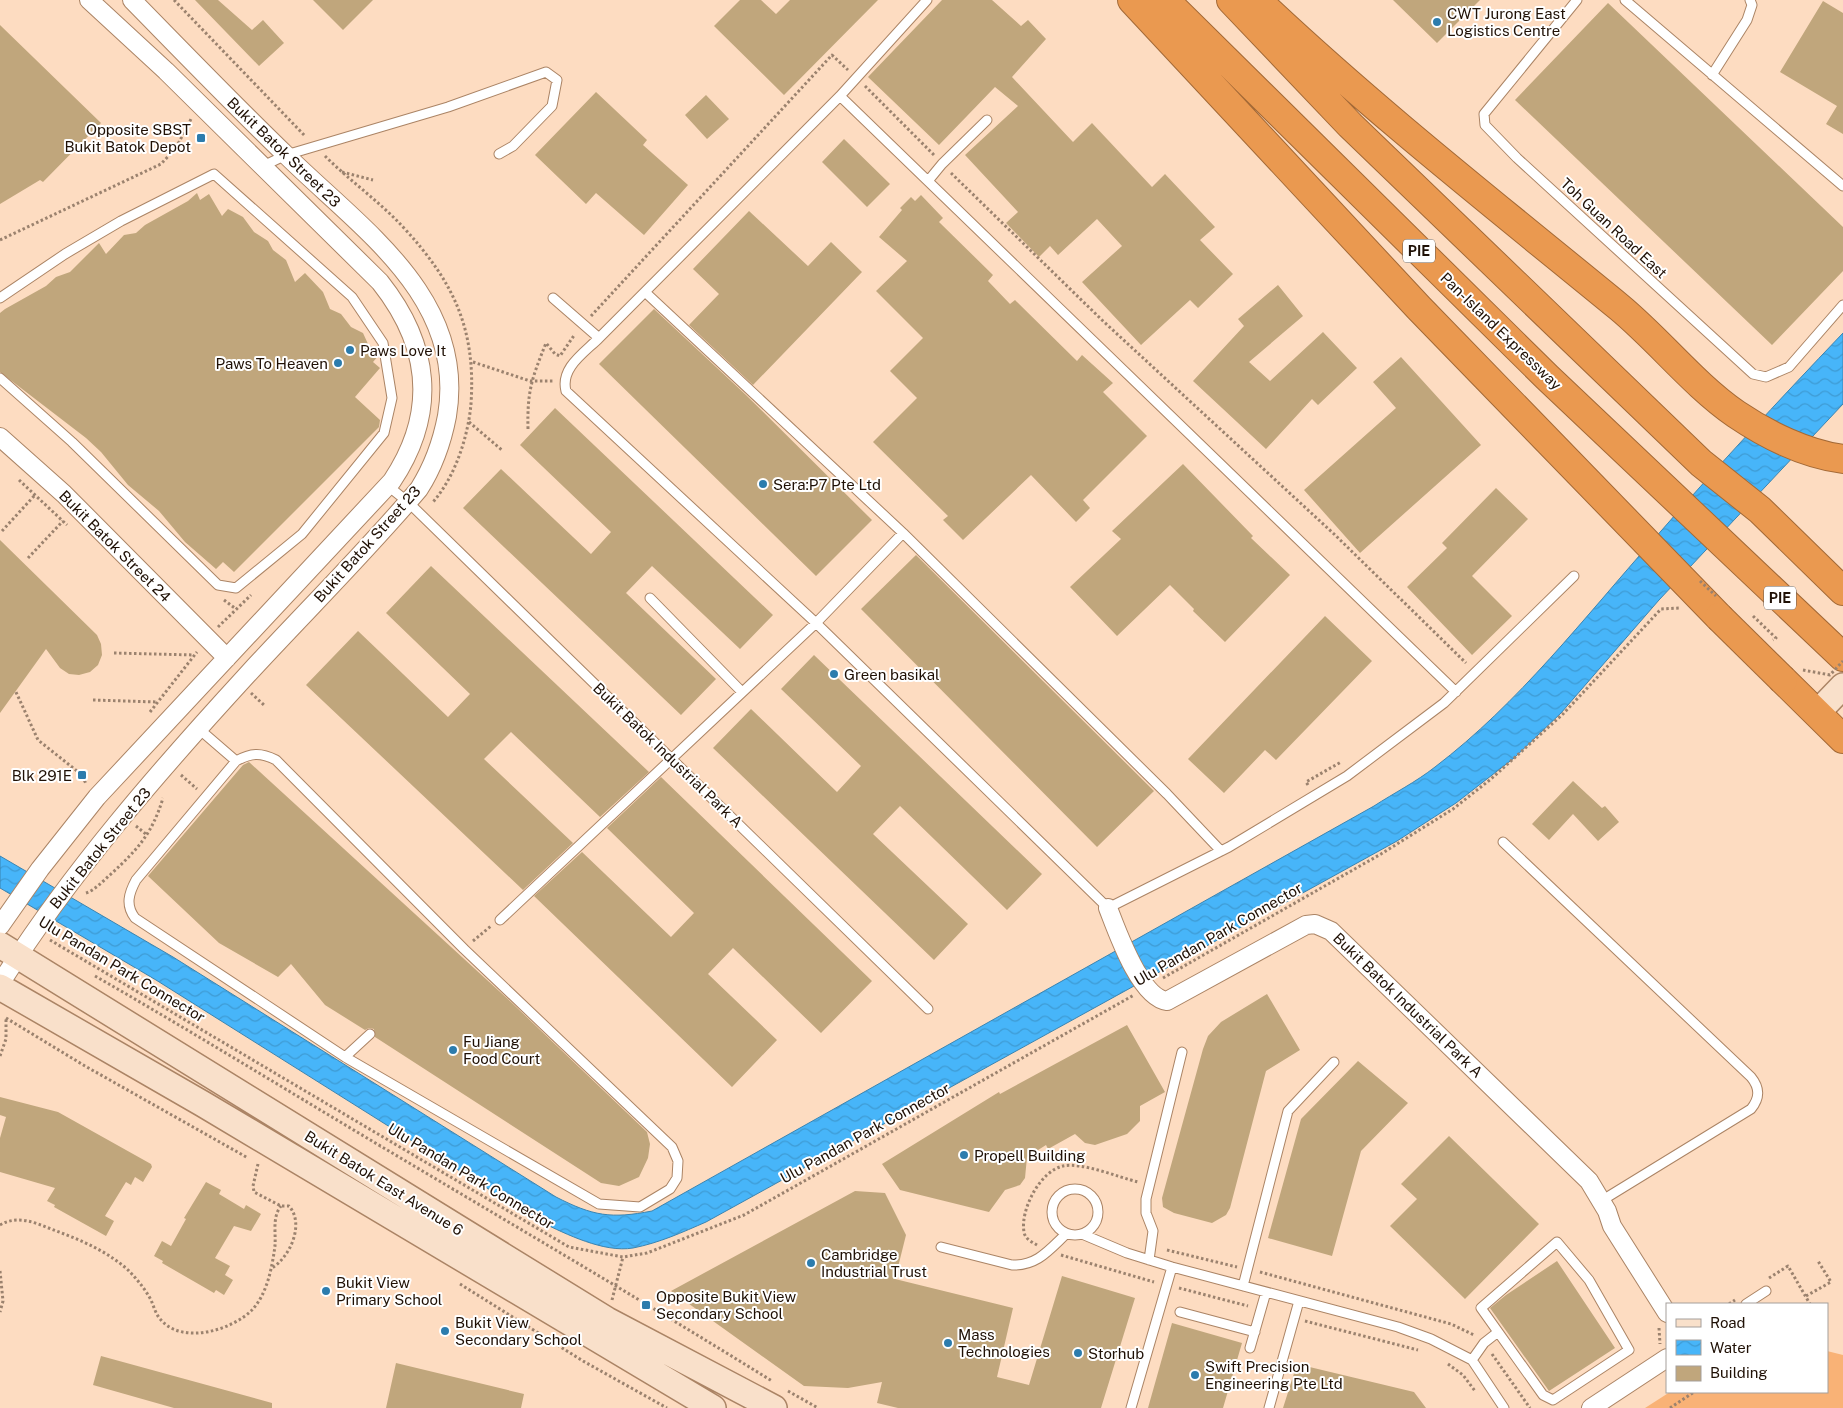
<svg xmlns="http://www.w3.org/2000/svg" width="1843" height="1408" font-family="'Public Sans',sans-serif">
  <style>
    .garden { fill: #f9b276 }
    .water { fill: url(#water-waves); stroke: #3b84b0 }
    .building { fill: #c0a67c }
    .lines { fill: none; stroke-linecap: round; stroke-linejoin: round }
    .service-casing { stroke: #ab8465; stroke-width: 11 }
    .minor-casing { stroke: #ab8465; stroke-width: 20 }
    .secondary-casing { stroke: #ab8465; stroke-width: 28 }
    .motorway-casing { stroke: #a36936; stroke-width: 30 }
    .path { stroke: #9b826e; stroke-width: 3; stroke-dasharray: 2.5 2.5; stroke-linecap: butt }
    .service { stroke: #fff; stroke-width: 9 }
    .minor { stroke: #fff; stroke-width: 18 }
    .secondary { stroke: #f9e0ca; stroke-width: 25 }
    .motorway { stroke: #ea9950; stroke-width: 28 }
    .motorway-bridge-casing { stroke: #a36936; stroke-width: 30; stroke-linecap: butt }
    .path-bridge { stroke: #9b826e; stroke-width: 3; stroke-dasharray: 2.5 2.5; stroke-linecap: butt }
    .motorway-bridge { stroke: #ea9950; stroke-width: 28 }
    .poi-dot { fill: #2c7cad; stroke: #fff; stroke-width: 2 }
    .labels { text-anchor: middle; dominant-baseline: central; stroke-width: 4; stroke-linejoin: round; paint-order: stroke }
    .shield { fill: #fff; stroke: #625850; stroke-width: 1 }
    .shield-label { font-size: 14px; font-weight: bold; fill: #1f1005 }
    .poi-label { font-size: 15px; fill: #1f1005; stroke: #fff; text-anchor: start }
    .street-label { font-size: 15px; fill: #1f1005; stroke: #fff }
  </style>
  <defs>
    <pattern id="water-waves" width="16" height="10" patternUnits="userSpaceOnUse" patternTransform="scale(1.25)"><rect width="16" height="10" fill="#47b5f9"/><path d="M0 5q4-4 8 0t8 0" fill="none" stroke="#3e9bd4"/></pattern>
  </defs>
  <rect width="100%" height="100%" fill="#fddcc1"/>
  <path class="garden" d="M 1827,1351 L 1843,1355 L 1843,1408 L 1645,1408 L 1670,1392 L 1827,1392 Z"/>
  <path class="water" d="M 1843,333 L 1843,404 L 1659,600 L 1561,713 L 1514,758 L 1456,803 L 1397,841 L 706,1222 C 683,1232 659,1243 633,1248 C 604,1253 566,1234 541,1222 L 156,980 L 0,888 L 0,856 L 173,957 L 556,1197 C 593,1216 611,1219 652,1211 L 1374,806 C 1394,793 1416,782 1435,767 C 1519,703 1584,618 1654,539 C 1715,469 1778,401 1843,333 Z"/>
  <path class="building" d="M 195,0 L 218,0 L 252,30 L 263,20 L 284,43 L 259,66 Z
    M 313,0 L 373,0 L 343,30 Z
    M 740,0 L 761,0 L 776,14 L 790,0 L 878,0 L 784,95 L 714,26 Z
    M 942,0 L 992,0 L 1021,26 L 1028,20 L 1046,39 L 1012,77 L 1073,142 L 1092,123 L 1152,187 L 1165,174 L 1215,227 L 1200,240 L 1233,274 L 1198,308 L 1190,300 L 1141,345 L 1082,282 L 1122,246 L 1097,219 L 1058,255 L 1050,246 L 1039,257 L 1006,223 L 1018,212 L 965,155 L 1018,106 L 995,87 L 939,145 L 868,77 Z
    M 1393,0 L 1480,0 L 1437,43 Z
    M 1823,1 L 1843,13 L 1843,134 L 1826,124 L 1837,106 L 1780,72 Z
    M 1608,3 L 1843,227 L 1843,271 L 1772,345 L 1515,100 Z
    M 0,25 L 101,123 L 43,182 L 40,180 L 0,204 Z
    M 596,92 L 647,140 L 643,145 L 688,185 L 644,235 L 596,193 L 586,204 L 535,155 Z
    M 706,95 L 729,119 L 707,139 L 685,115 Z
    M 844,139 L 890,184 L 867,207 L 822,162 Z
    M 197,193 L 200,200 L 209,194 L 222,216 L 228,209 L 243,217 L 254,232 L 268,241 L 273,250 L 286,260 L 295,282 L 305,273 L 323,292 L 330,309 L 341,314 L 351,327 L 363,333 L 368,344 L 378,351 L 379,355 L 373,362 L 380,368 L 355,397 L 380,420 L 379,427 L 234,572 L 223,562 L 216,569 L 185,542 L 159,511 L 128,485 L 101,452 L 86,438 L 0,372 L 0,313 L 5,309 L 46,286 L 56,277 L 70,272 L 99,243 L 106,254 L 124,235 L 136,233 L 145,225 L 188,201 Z
    M 921,195 L 943,218 L 939,222 L 993,275 L 988,281 L 1010,304 L 1015,300 L 1077,361 L 1082,355 L 1113,383 L 1103,392 L 1147,436 L 1083,500 L 1090,508 L 1076,522 L 1031,475 L 963,540 L 943,520 L 948,516 L 873,442 L 917,398 L 890,371 L 923,338 L 876,291 L 907,261 L 879,237 L 902,210 L 900,208 L 911,197 L 915,201 Z
    M 749,211 L 808,266 L 831,242 L 862,272 L 753,385 L 689,325 L 719,294 L 693,269 Z
    M 1278,285 L 1303,316 L 1249,362 L 1270,381 L 1323,332 L 1357,368 L 1318,405 L 1312,399 L 1266,449 L 1193,381 L 1244,326 L 1238,319 Z
    M 654,309 L 745,394 L 872,520 L 816,576 L 599,364 Z
    M 1401,357 L 1481,445 L 1360,553 L 1304,490 L 1396,408 L 1373,382 Z
    M 555,408 L 773,615 L 740,649 L 652,566 L 626,593 L 716,679 L 681,715 L 463,508 L 501,469 L 591,554 L 611,532 L 520,445 Z
    M 1183,464 L 1253,536 L 1251,538 L 1290,575 L 1225,642 L 1193,611 L 1194,609 L 1170,585 L 1117,636 L 1070,587 L 1121,539 L 1112,531 Z
    M 1496,488 L 1528,519 L 1472,576 L 1512,616 L 1472,655 L 1407,587 L 1447,548 L 1442,543 Z
    M 0,540 L 97,635 L 101,644 L 102,655 L 98,665 L 90,672 L 79,675 L 69,674 L 60,668 L 46,649 L 0,713 Z
    M 916,555 L 1154,791 L 1097,847 L 861,609 Z
    M 431,566 L 649,772 L 600,817 L 511,732 L 484,759 L 573,843 L 523,890 L 306,685 L 358,631 L 448,717 L 470,694 L 386,613 Z
    M 1325,616 L 1372,661 L 1276,760 L 1265,750 L 1224,793 L 1188,759 Z
    M 814,655 L 1042,874 L 1007,910 L 900,806 L 873,834 L 968,924 L 934,960 L 713,748 L 751,709 L 837,792 L 861,766 L 781,689 Z
    M 249,762 L 511,1002 L 647,1132 L 650,1144 L 648,1158 L 639,1177 L 619,1186 L 601,1183 L 375,1037 L 374,1029 L 369,1028 L 365,1030 L 325,1005 L 291,964 L 278,977 L 219,943 L 148,876 L 243,765 Z
    M 661,777 L 872,981 L 821,1033 L 733,948 L 708,974 L 777,1040 L 732,1087 L 534,896 L 582,852 L 671,937 L 694,913 L 607,828 Z
    M 1573,781 L 1602,808 L 1605,806 L 1619,822 L 1598,841 L 1573,814 L 1549,840 L 1532,824 Z
    M 1267,994 L 1300,1050 L 1266,1071 L 1230,1208 L 1226,1215 L 1212,1223 L 1174,1213 L 1163,1207 L 1162,1198 L 1203,1049 L 1208,1036 L 1221,1022 Z
    M 1127,1025 L 1165,1092 L 1140,1106 L 1140,1121 L 1127,1134 L 1095,1145 L 1085,1143 L 1075,1134 L 1048,1149 L 1046,1145 L 1027,1157 L 1025,1178 L 1020,1185 L 1005,1190 L 989,1212 L 900,1190 L 882,1164 L 999,1092 L 1000,1094 Z
    M 1358,1061 L 1408,1103 L 1361,1151 L 1332,1256 L 1268,1238 L 1301,1119 Z
    M 0,1097 L 58,1112 L 151,1164 L 152,1167 L 143,1182 L 135,1177 L 131,1185 L 126,1182 L 105,1216 L 114,1221 L 106,1236 L 54,1207 L 55,1205 L 47,1201 L 55,1188 L 0,1172 L 0,1138 L 6,1117 L 0,1115 Z
    M 1449,1136 L 1539,1224 L 1465,1299 L 1390,1226 L 1417,1199 L 1401,1184 Z
    M 206,1182 L 221,1190 L 219,1194 L 244,1209 L 246,1205 L 261,1214 L 251,1231 L 234,1226 L 215,1258 L 230,1266 L 225,1275 L 233,1280 L 224,1295 L 216,1290 L 214,1293 L 162,1263 L 163,1261 L 154,1256 L 162,1241 L 171,1246 L 186,1219 L 184,1218 Z
    M 855,1191 L 885,1193 L 906,1235 L 895,1279 L 1013,1308 L 997,1377 L 1029,1385 L 1062,1276 L 1135,1298 L 1101,1408 L 898,1408 L 877,1403 L 882,1382 L 848,1388 L 804,1386 L 671,1291 Z
    M 1557,1261 L 1615,1348 L 1549,1391 L 1490,1308 L 1506,1295 Z
    M 1172,1323 L 1242,1343 L 1223,1408 L 1148,1408 Z
    M 101,1356 L 272,1403 L 272,1408 L 174,1408 L 93,1385 Z
    M 396,1363 L 524,1394 L 521,1408 L 386,1408 Z
    M 1297,1364 L 1414,1392 L 1426,1408 L 1283,1408 Z"/>
  <g class="lines">
    <g class="service-casing">
      <path id="service" d="M 927,0 L 840,96 L 599,338 C 584,353 560,368 566,391 L 816,623 L 1108,908 L 1229,847 L 1347,776 L 1444,703 L 1574,576
        M 1577,0 L 1484,114 L 1485,125 L 1517,158 L 1753,374 L 1766,377 L 1789,367 L 1843,305
        M 1625,0 L 1843,186
        M 1712,75 L 1747,20 L 1752,5 L 1750,0
        M 840,96 L 1456,692
        M 263,166 L 286,155 L 448,107 L 546,72 L 557,80 L 552,106 L 513,146 L 499,154
        M 928,181 L 942,164 L 987,120
        M 645,292 L 903,533 L 1167,794 L 1221,851
        M 0,298 L 65,254 L 121,221 L 214,174 L 352,297 L 383,343 L 392,398 L 384,433 L 302,534 L 236,588 L 218,585 L 72,442 L 0,378
        M 553,298 L 599,338
        M 388,486 L 408,502 L 928,1009
        M 650,598 L 742,692
        M 199,729 L 236,761 C 251,753 260,752 276,760 L 464,949 L 672,1147 L 678,1161 L 677,1178 L 670,1189 L 640,1207 L 599,1204 L 345,1057 L 135,918 C 125,905 129,893 136,880 L 236,761
        M 1503,842 L 1751,1077 C 1760,1088 1760,1098 1751,1109 L 1601,1201
        M 500,920 L 816,623 L 903,533
        M 345,1057 L 370,1034
        M1052 1212a23 23 0 1 1 46 0a23 23 0 1 1-46 0Z
        M 1082,1234 L 1127,1253 L 1172,1267 L 1398,1327 L 1431,1339 L 1472,1360 L 1504,1408
        M 1557,1242 L 1589,1280 L 1629,1350 L 1553,1400 L 1543,1395 L 1481,1308 Z
        M 941,1247 L 1012,1265 C 1037,1266 1049,1250 1066,1234
        M 1149,1260 L 1153,1231 L 1146,1213 L 1146,1199 L 1182,1052
        M 1243,1286 L 1288,1111 L 1334,1062
        M 1746,1304 L 1766,1291
        M 1180,1312 L 1255,1332
        M 1250,1348 L 1266,1292
        M 1472,1360 L 1484,1343 L 1498,1332
        M 1131,1408 L 1172,1267
        M 1269,1408 L 1299,1301"/>
    </g>
    <g class="minor-casing">
      <path id="minor" d="M 0,437 L 64,494 L 227,658
        M 1108,908 C 1117,931 1140,998 1167,1001 L 1306,925 L 1315,924 L 1331,931 L 1589,1181 L 1607,1211 L 1612,1226 L 1667,1313
        M 0,926 L 40,869 L 97,797 L 392,481 C 438,412 430,345 380,282 L 166,71 L 89,0
        M 0,984 C 70,873 158,772 247,675 C 304,613 364,554 419,489 C 433,467 442,442 447,416 C 467,298 360,228 287,156 C 234,105 183,52 132,0
        M 1591,1408 L 1667,1358"/>
    </g>
    <g class="secondary-casing">
      <path id="secondary" d="M 1817,713 L 1843,686
        M 0,945 L 607,1320 L 774,1408
        M 0,987 L 203,1104 L 713,1408"/>
    </g>
    <g class="motorway-casing">
      <path id="motorway" d="M 1132,0 L 1419,308 L 1719,617
        M 1165,0 L 1547,377 L 1843,657
        M 1231,0 L 1350,125 L 1701,463 L 1760,510 L 1843,591
        M 1257,0 C 1372,109 1497,207 1619,307 C 1660,341 1693,384 1736,414 C 1767,435 1806,454 1843,459
        M 1783,680 L 1843,739"/>
    </g>
    <path class="path" d="M 174,0 L 305,136
      M 865,86 L 935,156
      M 325,156 C 350,181 380,202 403,227 C 454,282 476,329 471,404 C 468,437 455,477 433,502
      M 342,172 L 373,180
      M 951,173 L 1103,321 L 1334,534 L 1466,663
      M 0,240 L 161,164 L 176,148 L 191,119
      M 591,316 L 832,55 L 848,70
      M 473,362 L 530,381 L 554,381
      M 469,422 L 503,451
      M 528,429 C 527,391 532,378 546,343 L 555,354 L 560,356 L 575,334
      M 19,480 L 67,525
      M 2,531 L 35,495
      M 28,558 L 63,521
      M 224,600 L 236,609
      M 1753,616 L 1776,638 L 1773,640
      M 218,627 L 251,595
      M 114,653 L 194,655
      M 16,692 L 38,740 L 82,775 L 86,784
      M 251,693 L 265,706
      M 93,700 L 157,702
      M 150,712 L 197,652
      M 181,775 L 197,789
      M 1308,785 L 1306,782 L 1341,762
      M 136,826 L 147,835
      M 86,893 C 95,890 103,881 111,874 C 138,849 152,834 163,798
      M 50,940 L 569,1247 L 623,1257 L 647,1253 L 744,1215 L 1134,995
      M 473,941 L 491,926
      M 95,976 C 184,1027 270,1080 357,1132 C 496,1215 635,1296 772,1381
      M 1163,978 L 1381,854 L 1453,809 L 1491,779 L 1563,714 L 1661,609 L 1679,608
      M 6,1018 L 85,1066 L 248,1158
      M 0,1056 L 6,1039 L 6,1018
      M 258,1164 L 253,1186 L 254,1192 L 281,1206 L 289,1206 C 305,1224 290,1257 272,1268
      M 0,1225 C 17,1215 34,1222 51,1229 C 78,1239 106,1250 128,1270 C 137,1279 145,1289 151,1300 C 154,1307 156,1315 161,1320 C 183,1345 232,1330 252,1310 C 267,1294 272,1268 275,1246 C 276,1233 272,1217 281,1206
      M 1037,1245 C 1032,1242 1025,1239 1024,1232 C 1020,1210 1040,1171 1063,1166 C 1082,1162 1118,1177 1138,1182
      M 1167,1250 L 1237,1267
      M 1061,1255 L 1154,1282
      M 0,1271 L 3,1301 L 0,1312
      M 1260,1272 L 1451,1324 L 1474,1335
      M 1769,1278 L 1788,1266 L 1810,1304
      M 460,1284 L 583,1361 L 667,1408
      M 1179,1288 L 1248,1306
      M 1806,1296 L 1831,1282 L 1818,1261
      M 612,1300 L 623,1257
      M 1729,1304 L 1735,1300
      M 1305,1321 L 1418,1350
      M 1659,1328 L 1660,1344
      M 1492,1354 L 1530,1408
      M 1448,1364 L 1463,1375 L 1475,1391
      M 788,1391 L 818,1408
      M 1670,1408 L 1694,1392"/>
    <use href="#service" class="service"/>
    <use href="#minor" class="minor"/>
    <use href="#secondary" class="secondary"/>
    <use href="#motorway" class="motorway"/>
    <g class="motorway-bridge-casing">
      <path id="motorway-bridge" d="M 1719,617 L 1783,680"/>
    </g>
    <path class="path-bridge" d="M 1700,581 L 1716,596
      M 1803,670 L 1830,675 L 1843,661"/>
    <use href="#motorway-bridge" class="motorway-bridge"/>
  </g>
  <g class="poi-dot">
    <circle cx="1437" cy="22" r="5"/>
    <rect x="196" y="133" width="10" height="10" rx="2.5"/>
    <circle cx="350" cy="350" r="5"/>
    <circle cx="338" cy="363" r="5"/>
    <circle cx="763" cy="484" r="5"/>
    <circle cx="834" cy="674" r="5"/>
    <rect x="77" y="770" width="10" height="10" rx="2.5"/>
    <circle cx="453" cy="1050" r="5"/>
    <circle cx="964" cy="1155" r="5"/>
    <circle cx="811" cy="1263" r="5"/>
    <circle cx="326" cy="1291" r="5"/>
    <rect x="641" y="1300" width="10" height="10" rx="2.5"/>
    <circle cx="445" cy="1331" r="5"/>
    <circle cx="948" cy="1343" r="5"/>
    <circle cx="1078" cy="1353" r="5"/>
    <circle cx="1195" cy="1375" r="5"/>
  </g>
  <g class="labels">
    <g class="shield">
      <rect x="1403" y="239.5" width="32" height="23" rx="4"/>
      <rect x="1764" y="586.5" width="32" height="23" rx="4"/>
    </g>
    <g class="shield-label">
      <text x="1419" y="251">PIE</text>
      <text x="1780" y="598">PIE</text>
    </g>
    <g class="poi-label">
      <text x="1447" y="13">CWT Jurong East<tspan x="1447" dy="17">Logistics Centre</tspan></text>
      <text x="191" y="129" text-anchor="end">Opposite SBST<tspan x="191" dy="17">Bukit Batok Depot</tspan></text>
      <text x="360" y="350">Paws Love It</text>
      <text x="328" y="363" text-anchor="end">Paws To Heaven</text>
      <text x="773" y="484">Sera:P7 Pte Ltd</text>
      <text x="844" y="674">Green basikal</text>
      <text x="72" y="775" text-anchor="end">Blk 291E</text>
      <text x="463" y="1041">Fu Jiang<tspan x="463" dy="17">Food Court</tspan></text>
      <text x="974" y="1155">Propell Building</text>
      <text x="821" y="1254">Cambridge<tspan x="821" dy="17">Industrial Trust</tspan></text>
      <text x="336" y="1282">Bukit View<tspan x="336" dy="17">Primary School</tspan></text>
      <text x="656" y="1296">Opposite Bukit View<tspan x="656" dy="17">Secondary School</tspan></text>
      <text x="455" y="1322">Bukit View<tspan x="455" dy="17">Secondary School</tspan></text>
      <text x="958" y="1334">Mass<tspan x="958" dy="17">Technologies</tspan></text>
      <text x="1088" y="1353">Storhub</text>
      <text x="1205" y="1366">Swift Precision<tspan x="1205" dy="17">Engineering Pte Ltd</tspan></text>
    </g>
    <g class="street-label">
      <text transform="translate(284 152) rotate(44)">Bukit Batok Street 23</text>
      <text transform="translate(1614 228) rotate(43)">Toh Guan Road East</text>
      <text transform="translate(1501 331) rotate(44)">Pan-Island Expressway</text>
      <text transform="translate(367 544) rotate(-48)">Bukit Batok Street 23</text>
      <text transform="translate(115 546) rotate(45)">Bukit Batok Street 24</text>
      <text transform="translate(668 755) rotate(44)">Bukit Batok Industrial Park A</text>
      <text transform="translate(100 848) rotate(-51)">Bukit Batok Street 23</text>
      <text transform="translate(1218 934) rotate(-30)">Ulu Pandan Park Connector</text>
      <text transform="translate(122 969) rotate(31)">Ulu Pandan Park Connector</text>
      <text transform="translate(1408 1005) rotate(44)">Bukit Batok Industrial Park A</text>
      <text transform="translate(865 1133) rotate(-29)">Ulu Pandan Park Connector</text>
      <text transform="translate(471 1176) rotate(31)">Ulu Pandan Park Connector</text>
      <text transform="translate(384 1183) rotate(32)">Bukit Batok East Avenue 6</text>
    </g>
  </g>
  <rect x="1666" y="1303" width="162" height="90" fill="#ffffff" stroke="#a59f9b"/>
  <rect x="1676" y="1319" width="25" height="8" fill="#f9e0ca" stroke="#a59f9b"/>
  <text x="1710" y="1328" font-size="15" fill="#1f1005">Road</text>
  <rect x="1676" y="1340" width="25" height="15" fill="url(#water-waves)" stroke="#a59f9b"/>
  <text x="1710" y="1353" font-size="15" fill="#1f1005">Water</text>
  <rect x="1676" y="1366" width="25" height="15" fill="#c0a67c" stroke="#a59f9b"/>
  <text x="1710" y="1378" font-size="15" fill="#1f1005">Building</text>
</svg>
